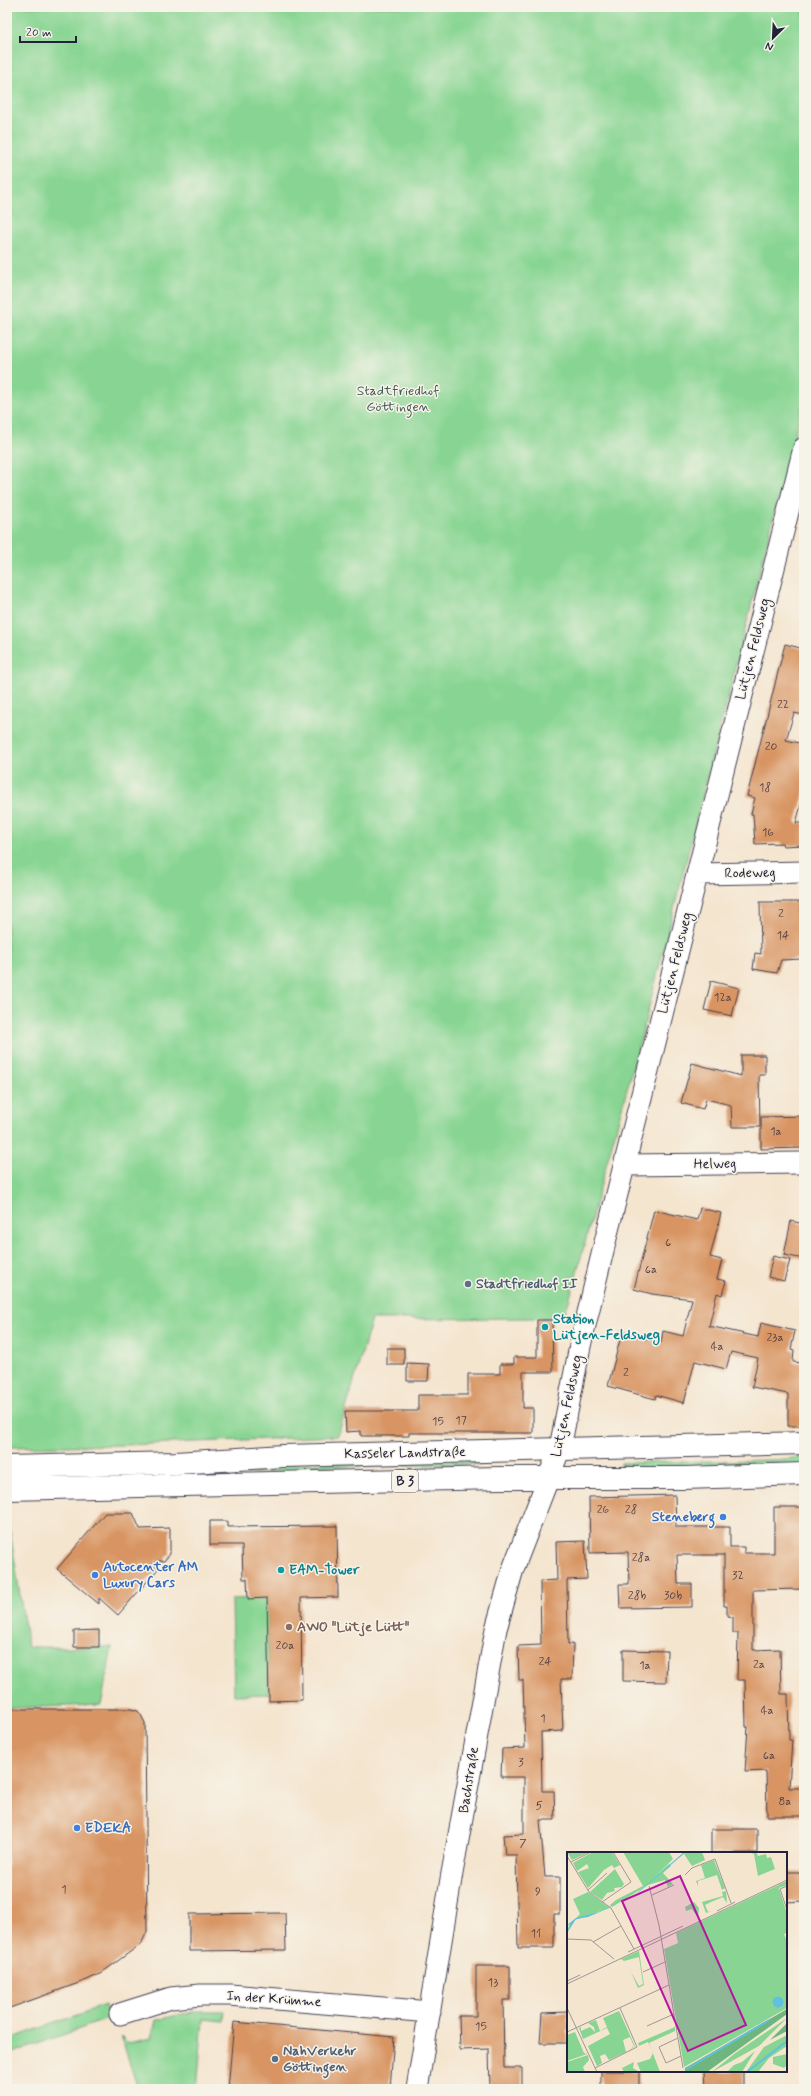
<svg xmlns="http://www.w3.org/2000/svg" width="811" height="2096" font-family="Mynerve,sans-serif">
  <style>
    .green { fill: #88d593; stroke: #557c67 }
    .building { fill: #d89462 }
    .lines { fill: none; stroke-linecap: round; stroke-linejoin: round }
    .minor-casing { stroke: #423f51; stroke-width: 23 }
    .major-casing { stroke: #423f51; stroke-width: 24 }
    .minor { stroke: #fff; stroke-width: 21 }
    .major { stroke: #fff; stroke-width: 22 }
    .service-dot { fill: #5c6f8a; stroke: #f7f3e8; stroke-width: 1.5 }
    .culture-dot { fill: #0f9aa8; stroke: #f7f3e8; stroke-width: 1.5 }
    .shop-dot { fill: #3f7fe0; stroke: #f7f3e8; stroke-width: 1.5 }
    .education-dot { fill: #8d6e63; stroke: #f7f3e8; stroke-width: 1.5 }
    .labels { text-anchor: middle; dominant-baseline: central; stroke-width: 3; stroke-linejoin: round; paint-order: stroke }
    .number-label { font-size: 12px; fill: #503e45 }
    .shield { fill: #f7f3e8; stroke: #62616f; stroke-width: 1 }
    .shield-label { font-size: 13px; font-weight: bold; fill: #22223b }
    .park-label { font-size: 14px; fill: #415855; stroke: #f7f3e8 }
    .street-label { font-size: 14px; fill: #22223b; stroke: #f7f3e8 }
    .service-label { font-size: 14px; font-weight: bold; fill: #4e5e75; stroke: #f7f3e8; text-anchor: start }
    .culture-label { font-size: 14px; font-weight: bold; fill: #0d838f; stroke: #f7f3e8; text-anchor: start }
    .shop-label { font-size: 14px; font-weight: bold; fill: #366cbe; stroke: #f7f3e8; text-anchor: start }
    .education-label { font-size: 14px; font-weight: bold; fill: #785e54; stroke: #f7f3e8; text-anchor: start }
    .inset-river { fill: none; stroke: #60c1de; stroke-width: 2 }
    .inset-road { fill: none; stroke: #a09794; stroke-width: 1 }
    .view { fill: #b5179e; fill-opacity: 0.15; stroke: #b5179e; stroke-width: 2 }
    .inset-edge { fill: none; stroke: #22223b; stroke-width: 2 }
  </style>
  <rect width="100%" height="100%" fill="#f7f3e8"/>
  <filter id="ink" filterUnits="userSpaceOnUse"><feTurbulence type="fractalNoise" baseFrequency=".025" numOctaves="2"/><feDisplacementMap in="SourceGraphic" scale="8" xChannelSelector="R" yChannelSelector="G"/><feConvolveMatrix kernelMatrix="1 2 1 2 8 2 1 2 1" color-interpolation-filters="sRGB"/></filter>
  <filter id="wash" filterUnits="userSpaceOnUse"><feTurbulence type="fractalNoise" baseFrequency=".012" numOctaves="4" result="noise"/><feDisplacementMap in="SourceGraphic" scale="16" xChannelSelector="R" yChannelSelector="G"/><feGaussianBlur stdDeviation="0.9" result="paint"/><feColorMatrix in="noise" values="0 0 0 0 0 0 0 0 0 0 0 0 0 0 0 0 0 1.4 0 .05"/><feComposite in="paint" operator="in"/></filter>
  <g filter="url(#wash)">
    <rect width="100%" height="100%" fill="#f4e5cf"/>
    <path class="green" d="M 7,7 L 804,7 L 804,398 L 641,1038 L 569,1301 L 563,1318 L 372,1319 L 338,1436 L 125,1445 L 7,1447 Z
      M 804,1457 L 804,1466 L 621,1470 L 621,1463 L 775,1460 Z
      M 489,1460 L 489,1464 L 328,1467 L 206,1477 L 7,1480 L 7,1476 L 322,1463 Z
      M 7,1511 L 28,1647 L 112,1647 L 101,1705 L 7,1708 Z
      M 267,1598 L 269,1694 L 234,1695 L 232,1599 Z
      M 105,2005 L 110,2018 L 7,2055 L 7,2040 Z
      M 196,2011 L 225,2011 L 224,2021 L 203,2019 L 197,2089 L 138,2089 L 121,2036 L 128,2043 L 152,2038 L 156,2020 Z"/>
    <g id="blocks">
      <path class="building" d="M 785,644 L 804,649 L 804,715 L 794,713 L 786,740 L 804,744 L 804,794 L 796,823 L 804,823 L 804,845 L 783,846 L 782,843 L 755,844 L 753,814 L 751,814 L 755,798 L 747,796 Z
        M 760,902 L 801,902 L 802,959 L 781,960 L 777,973 L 753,969 L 755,953 L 761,954 Z
        M 711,981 L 739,988 L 732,1016 L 704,1010 Z
        M 741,1055 L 765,1055 L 765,1075 L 759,1075 L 760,1127 L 732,1127 L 731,1105 L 706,1099 L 703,1109 L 681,1103 L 692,1063 L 741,1076 Z
        M 804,1116 L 804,1148 L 761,1149 L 761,1117 Z
        M 700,1208 L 721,1213 L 710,1257 L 722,1260 L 717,1279 L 726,1281 L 722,1295 L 717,1293 L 709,1326 L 758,1337 L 761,1323 L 795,1331 L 791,1349 L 794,1350 L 793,1362 L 804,1363 L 804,1426 L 788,1426 L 788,1394 L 752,1387 L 758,1358 L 731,1352 L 726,1369 L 695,1361 L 684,1403 L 656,1395 L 655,1399 L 608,1386 L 622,1332 L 661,1343 L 663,1331 L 683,1336 L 692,1299 L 652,1294 L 634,1289 L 654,1210 L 697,1220 Z
        M 791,1221 L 804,1224 L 804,1259 L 784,1255 Z
        M 773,1256 L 790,1260 L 784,1281 L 768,1277 Z
        M 537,1320 L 552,1320 L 553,1372 L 523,1372 L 523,1408 L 533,1408 L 533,1433 L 409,1433 L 409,1436 L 361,1436 L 361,1431 L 346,1432 L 345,1411 L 418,1411 L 418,1395 L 468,1395 L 468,1374 L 500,1374 L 500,1364 L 514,1364 L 514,1357 L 537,1357 Z
        M 387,1348 L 404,1348 L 404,1365 L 387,1365 Z
        M 407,1363 L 429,1364 L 428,1381 L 407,1381 Z
        M 675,1495 L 676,1527 L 730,1527 L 730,1547 L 744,1547 L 744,1553 L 774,1553 L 774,1507 L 804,1507 L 804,1589 L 753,1590 L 753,1650 L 780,1649 L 781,1694 L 788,1694 L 789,1740 L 792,1740 L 789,1788 L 804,1788 L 804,1816 L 767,1816 L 766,1771 L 745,1772 L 748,1727 L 746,1727 L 745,1680 L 737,1680 L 738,1633 L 733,1633 L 733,1617 L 727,1616 L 727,1606 L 724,1606 L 724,1555 L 677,1555 L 678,1584 L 692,1584 L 692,1607 L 620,1608 L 619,1584 L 629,1584 L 628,1552 L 590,1553 L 589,1497 Z
        M 105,1513 L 133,1513 L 140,1529 L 170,1528 L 170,1554 L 164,1561 L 156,1561 L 157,1570 L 118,1615 L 99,1598 L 99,1604 L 57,1569 Z
        M 210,1521 L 227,1521 L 227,1527 L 337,1526 L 338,1597 L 301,1598 L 302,1700 L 269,1701 L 267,1598 L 248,1599 L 247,1579 L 243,1579 L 242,1545 L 210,1545 Z
        M 585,1541 L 587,1579 L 567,1580 L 568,1644 L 573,1644 L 572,1679 L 561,1679 L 563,1731 L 541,1732 L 542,1791 L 554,1791 L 555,1820 L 540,1820 L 545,1877 L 560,1877 L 560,1914 L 554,1914 L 554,1948 L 518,1948 L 516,1855 L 505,1855 L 503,1835 L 524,1834 L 524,1777 L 501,1777 L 502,1749 L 525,1748 L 523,1680 L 519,1680 L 518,1646 L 541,1645 L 540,1581 L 557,1580 L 556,1542 Z
        M 99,1630 L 99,1647 L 74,1647 L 74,1631 Z
        M 623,1650 L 667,1651 L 666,1682 L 623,1681 Z
        M 7,1709 L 131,1709 L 138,1711 L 141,1715 L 145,1723 L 147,1932 L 141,1944 L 100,1974 L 87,1980 L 7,2009 Z
        M 711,1829 L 757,1829 L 757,1853 L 711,1853 Z
        M 786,1872 L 804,1872 L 804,1901 L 786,1902 Z
        M 285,1913 L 286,1950 L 189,1951 L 189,1914 Z
        M 476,1966 L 510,1966 L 510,2000 L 503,2000 L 504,2068 L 522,2068 L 522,2089 L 490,2089 L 489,2049 L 460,2050 L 459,2016 L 476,2016 Z
        M 568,2012 L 568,2043 L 540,2043 L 542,2013 Z
        M 234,2022 L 394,2037 L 390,2089 L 228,2089 Z
        M 601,2071 L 639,2071 L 639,2089 L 601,2089 Z
        M 705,2071 L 743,2071 L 743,2089 L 706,2089 Z"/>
    </g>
  </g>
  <g filter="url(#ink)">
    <use href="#blocks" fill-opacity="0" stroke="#423f51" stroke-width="1"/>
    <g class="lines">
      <g class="minor-casing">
        <path id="minor" d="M 697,874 L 804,872
          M 625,1165 L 804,1163
          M 120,2014 L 171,1998 L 200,1995 L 230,1995 L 430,2012
          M 417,2089 L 451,1879 L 496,1629 L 513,1569 L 560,1448 L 580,1346 L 607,1234 L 804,448"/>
      </g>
      <g class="major-casing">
        <path id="major" d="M 7,1467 L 176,1463 L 283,1456 L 804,1443
          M 7,1489 L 500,1478 L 684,1478 L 804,1474"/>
      </g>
      <use href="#minor" class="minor"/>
      <use href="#major" class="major"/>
    </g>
  </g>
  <g class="service-dot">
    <circle cx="468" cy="1284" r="4"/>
    <circle cx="275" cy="2059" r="4"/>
  </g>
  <g class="culture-dot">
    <circle cx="545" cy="1327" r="4"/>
    <circle cx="281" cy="1570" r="4"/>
  </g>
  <g class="shop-dot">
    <circle cx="723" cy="1517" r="4"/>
    <circle cx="95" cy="1575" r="4"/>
    <circle cx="77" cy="1828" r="4"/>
  </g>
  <circle class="education-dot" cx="289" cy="1627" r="4"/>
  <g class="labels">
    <g class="number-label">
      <text x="783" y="705">22</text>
      <text x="771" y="747">20</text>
      <text x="765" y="788">18</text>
      <text x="768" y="833">16</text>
      <text x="781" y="914">2</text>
      <text x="783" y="936">14</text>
      <text x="723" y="998">12a</text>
      <text x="776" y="1132">1a</text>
      <text x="668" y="1243">6</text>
      <text x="651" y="1270">6a</text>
      <text x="775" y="1338">23a</text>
      <text x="717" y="1347">4a</text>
      <text x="626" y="1373">2</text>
      <text x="461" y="1421">17</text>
      <text x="438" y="1422">15</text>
      <text x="603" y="1510">26</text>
      <text x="631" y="1510">28</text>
      <text x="641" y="1558">28a</text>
      <text x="738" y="1576">32</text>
      <text x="637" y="1596">28b</text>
      <text x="673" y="1596">30b</text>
      <text x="285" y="1646">20a</text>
      <text x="545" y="1662">24</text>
      <text x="759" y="1665">2a</text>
      <text x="645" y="1666">1a</text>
      <text x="767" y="1711">4a</text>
      <text x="543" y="1719">1</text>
      <text x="769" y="1756">6a</text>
      <text x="521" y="1763">3</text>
      <text x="785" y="1802">8a</text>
      <text x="539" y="1806">5</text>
      <text x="523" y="1844">7</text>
      <text x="64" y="1890">1</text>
      <text x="538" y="1892">9</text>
      <text x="536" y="1934">11</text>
      <text x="493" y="1983">13</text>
      <text x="481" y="2027">15</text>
    </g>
    <rect class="shield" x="392" y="1470" width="26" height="22" rx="3"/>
    <g class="shield-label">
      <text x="405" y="1481">B 3</text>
    </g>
    <g class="park-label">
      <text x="398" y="391">Stadtfriedhof<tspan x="398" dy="16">Göttingen</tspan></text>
    </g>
    <g class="street-label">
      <text transform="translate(753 649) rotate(-76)">Lütjen Feldsweg</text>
      <text transform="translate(750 873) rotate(-1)">Rodeweg</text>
      <text transform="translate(675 963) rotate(-76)">Lütjen Feldsweg</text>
      <text transform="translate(715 1164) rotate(-1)">Helweg</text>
      <text transform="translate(567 1406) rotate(-78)">Lütjen Feldsweg</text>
      <text transform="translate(405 1453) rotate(-1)">Kasseler Landstraße</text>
      <text transform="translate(469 1780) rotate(-81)">Bachstraße</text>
      <text transform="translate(274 1999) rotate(4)">In der Krümme</text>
    </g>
    <g class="service-label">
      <text x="476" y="1284">Stadtfriedhof II</text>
      <text x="283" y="2051">NahVerkehr<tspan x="283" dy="16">Göttingen</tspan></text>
    </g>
    <g class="culture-label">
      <text x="553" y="1319">Station<tspan x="553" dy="16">Lütjen-Feldsweg</tspan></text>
      <text x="289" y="1570">EAM-Tower</text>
    </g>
    <g class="shop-label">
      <text x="715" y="1517" text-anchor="end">Steneberg</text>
      <text x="103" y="1567">Autocenter AM<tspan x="103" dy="16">Luxury Cars</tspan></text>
      <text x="85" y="1828">EDEKA</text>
    </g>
    <g class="education-label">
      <text x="297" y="1627">AWO "Lütje Lütt"</text>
    </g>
  </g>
  <g transform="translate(567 1852)">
    <rect width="220" height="220" fill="#f4e5cf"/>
    <path d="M 0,0 L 23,0 L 5,8 ZM 26,0 L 45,0 L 53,13 L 47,16 L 45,13 L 37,18 L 21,36 L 11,20 L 22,16 L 20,12 L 10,19 L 6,11 ZM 56,0 L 102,0 L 106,7 L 88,25 L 102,12 L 104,14 L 96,21 L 106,32 L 101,35 L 98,28 L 81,33 L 45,55 L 43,53 L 49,48 L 76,34 ZM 119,0 L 135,0 L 138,8 L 125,14 L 117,2 ZM 182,0 L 189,0 L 191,4 L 199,2 L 200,6 L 204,5 L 208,17 L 191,24 L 187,2 ZM 147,8 L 158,36 L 155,38 L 150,23 L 131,29 L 131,34 L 129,29 L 138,26 L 134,13 ZM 48,17 L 57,32 L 55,35 L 47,36 L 48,39 L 40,41 L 35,48 L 23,40 ZM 220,29 L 220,33 L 212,36 L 220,62 L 220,81 L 217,82 L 220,89 L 220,156 L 117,215 L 97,97 L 111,91 L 109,81 ZM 159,39 L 160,51 L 156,45 L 144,50 L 138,53 L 141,60 L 145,59 L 139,61 L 135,50 L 156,44 L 155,40 ZM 21,40 L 43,56 L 8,68 L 0,81 L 2,73 L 13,62 L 6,47 ZM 127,50 L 132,56 L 131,66 L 125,57 L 119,59 L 118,55 ZM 72,99 L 77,133 L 71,136 L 64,120 L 72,134 L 76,132 L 72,105 L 57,109 L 54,107 ZM 52,159 L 68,194 L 61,199 L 67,194 L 63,185 L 56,188 L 59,200 L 42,208 L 38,202 L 33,204 L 35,211 L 30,214 L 21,194 L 43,182 L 40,176 L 16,187 L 12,176 L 14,175 L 14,179 L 23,175 L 28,180 L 27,175 L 21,171 L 29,168 L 33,179 L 40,175 L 36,166 ZM 220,166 L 192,194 L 145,220 L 167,202 ZM 108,175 L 108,179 L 82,191 L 93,220 L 74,220 L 70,211 L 83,207 L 86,201 L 81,190 L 72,194 L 71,191 ZM 8,180 L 17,201 L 20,202 L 0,209 L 0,183 ZM 220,183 L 220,194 L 202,206 L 191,220 L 179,220 L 197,195 ZM 188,199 L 175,220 L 160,220 L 167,213 L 175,210 ZM 220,202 L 220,213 L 217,216 L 206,212 L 206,205 ZM 21,203 L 22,208 L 16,215 L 18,220 L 0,220 L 0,210 ZM 67,210 L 66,216 L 71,219 L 57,220 L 55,216 Z" fill="#88d593"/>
    <path d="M 220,157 L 220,162 L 140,220 L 118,220 L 118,216 ZM 220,171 L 220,179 L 203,188 Z" fill="#6eb67d"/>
    <path d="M 117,0 L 119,0 L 72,40 L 33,60 L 21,65 L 9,67 L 0,81 L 4,72 L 0,73 L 9,66 L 32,60 L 70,41 ZM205.5 150a5.5 5.5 0 1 1 11 0a5.5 5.5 0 1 1-11 0Z" fill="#60c1de"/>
    <path class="inset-river" d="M 118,218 L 202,168M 180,220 L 220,189"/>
    <path class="inset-road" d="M 0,4 L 22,40 L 44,56 L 67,97M 4,10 L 24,0M 118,23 L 125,16 L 148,7 L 164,51M 82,34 L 92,73 L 116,216M 220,34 L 213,37 L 220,58M 21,38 L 40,21M 85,43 L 107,33M 35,50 L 64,30 L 46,0M 150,59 L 168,50M 0,87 L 24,88 L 47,107M 26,90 L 54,74M 61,100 L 116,74M 76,120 L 98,110M 0,129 L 13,123M 0,132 L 220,28M 0,156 L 30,220M 80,174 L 107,162M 0,180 L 102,133M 111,186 L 92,195 L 99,211 L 114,204M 28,216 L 70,195 L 53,156"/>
    <path class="view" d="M 113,24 L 179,173 L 121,199 L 55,49 Z"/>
    <rect width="220" height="220" class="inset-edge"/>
  </g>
  <rect width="811" height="2096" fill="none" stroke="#f7f3e8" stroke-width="24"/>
  <g transform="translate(773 38) rotate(204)" stroke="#f7f3e8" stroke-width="3" paint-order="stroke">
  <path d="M0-3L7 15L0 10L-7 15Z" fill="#22223b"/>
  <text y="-6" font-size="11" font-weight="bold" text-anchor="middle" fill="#22223b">N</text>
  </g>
  <path d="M20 36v6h56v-6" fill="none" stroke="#22223b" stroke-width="2"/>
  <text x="26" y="36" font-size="12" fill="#22223b" stroke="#f7f3e8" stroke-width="3" paint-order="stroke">20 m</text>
</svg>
